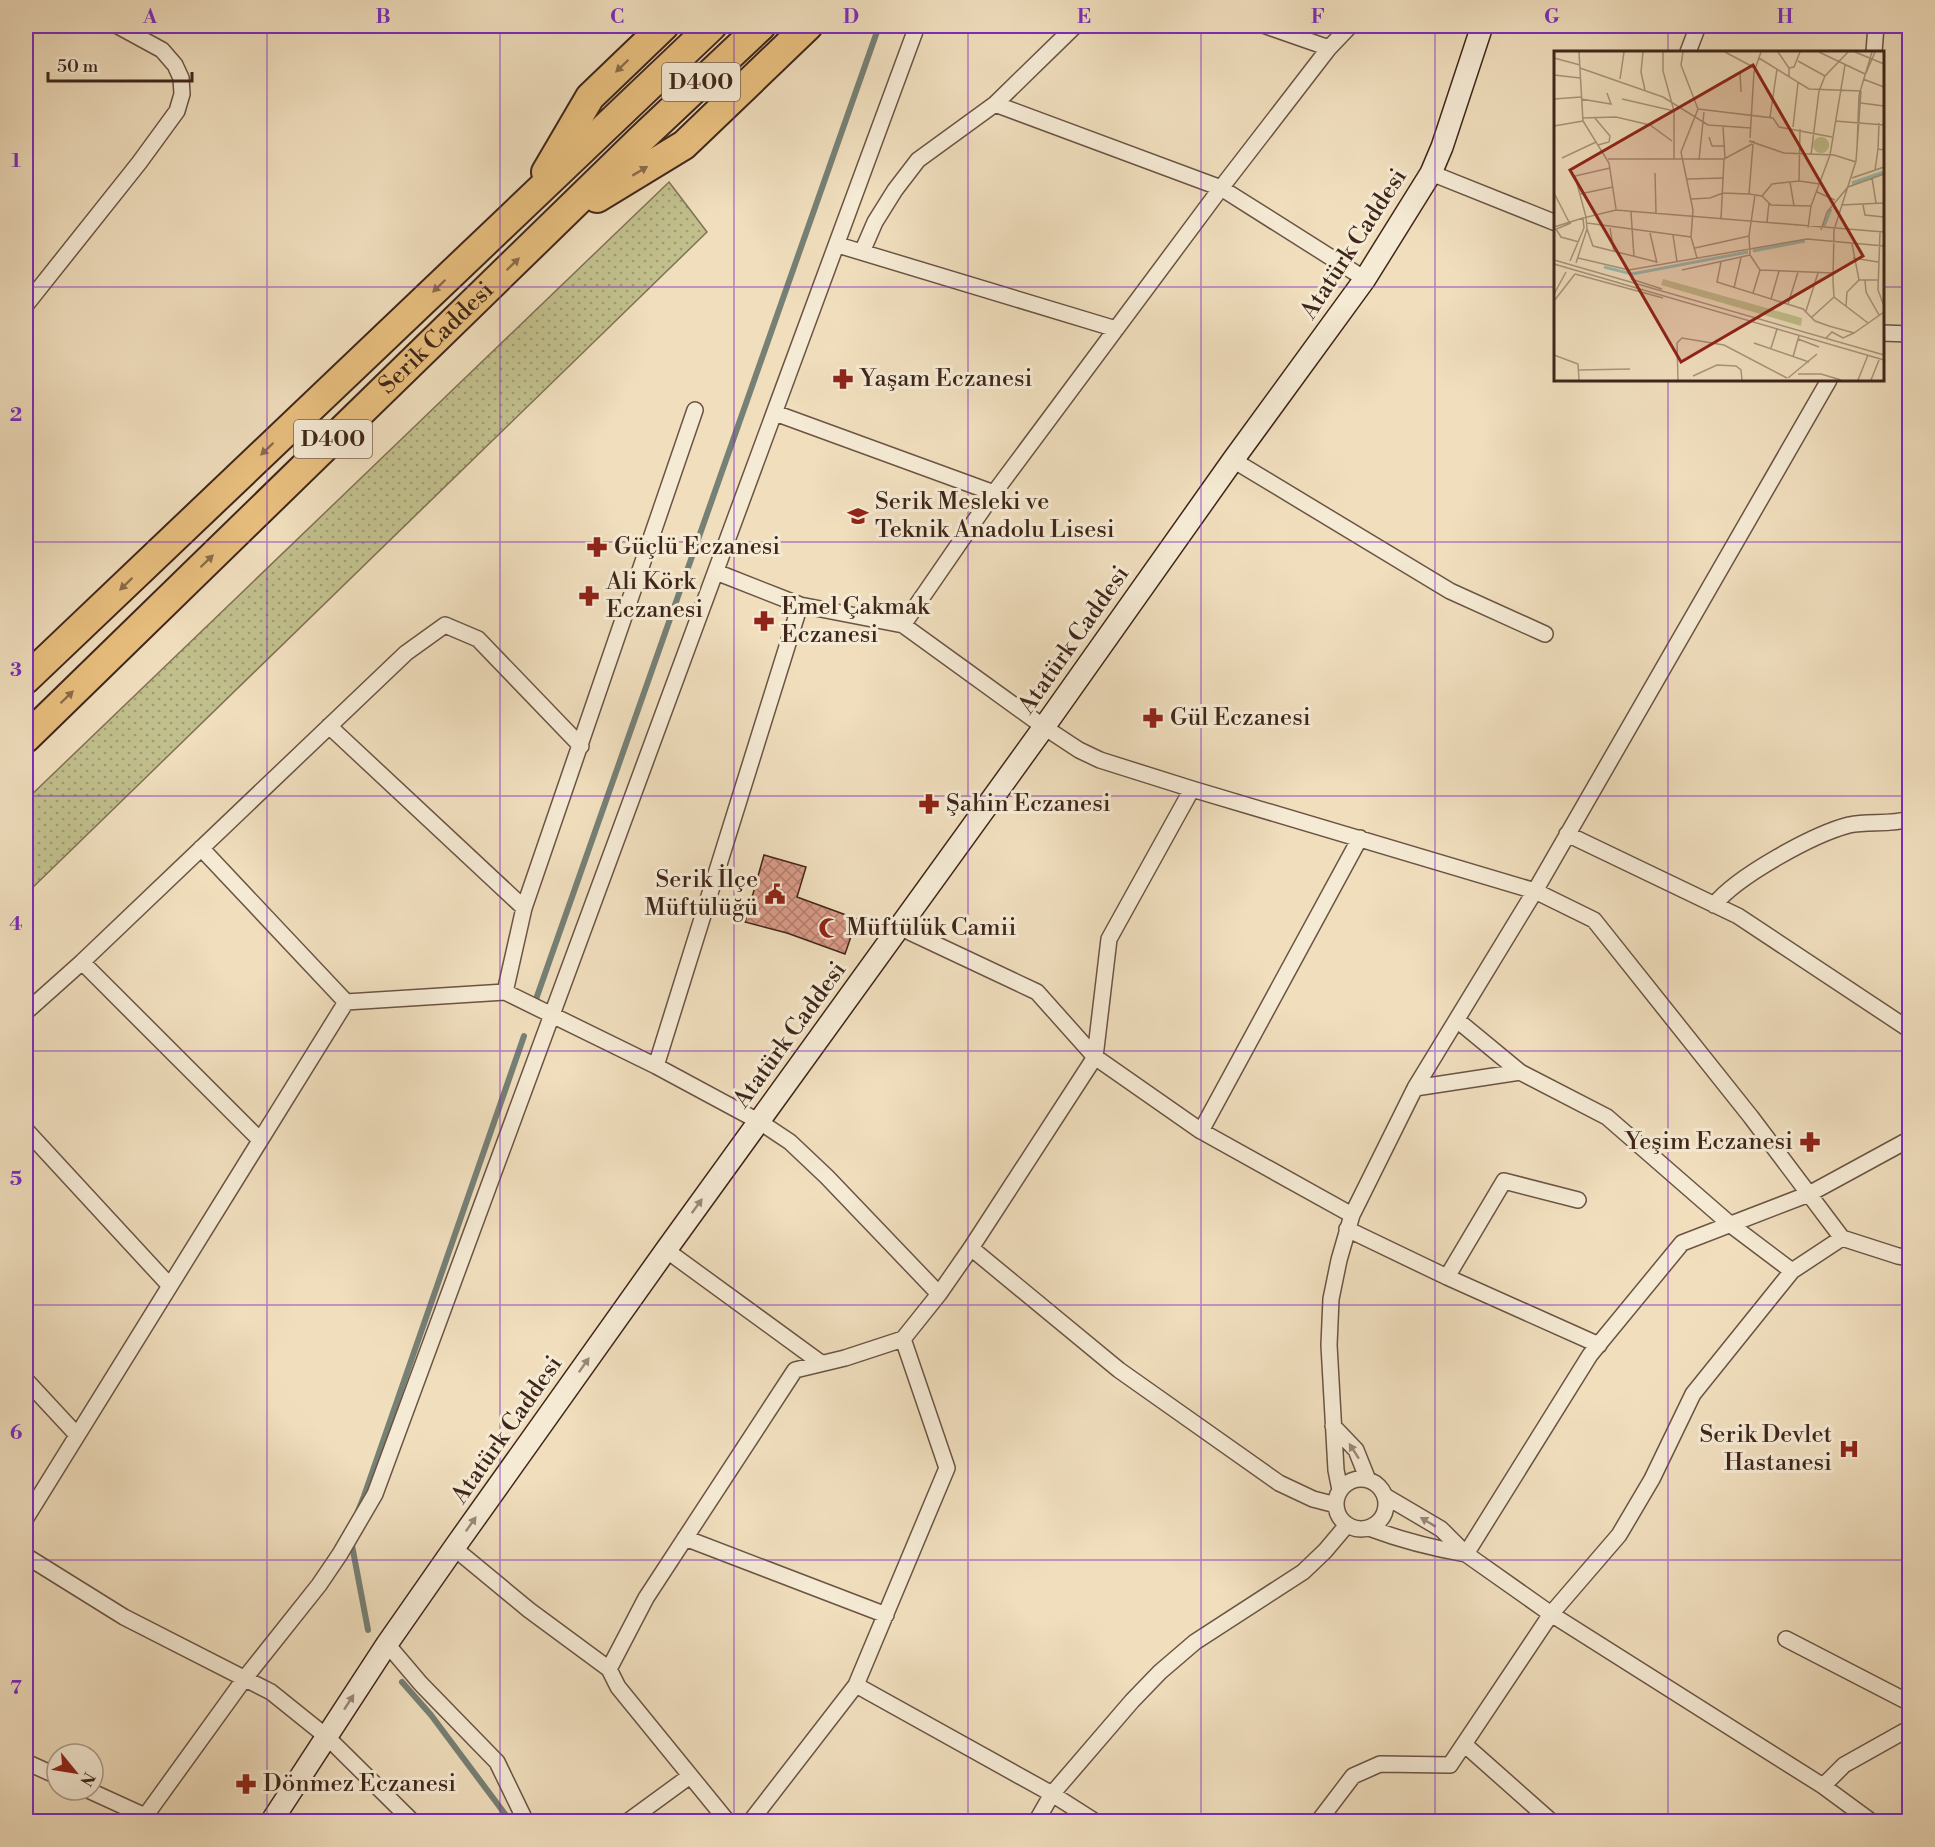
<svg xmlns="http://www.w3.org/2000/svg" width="1935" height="1847" font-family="'Libre Bodoni',serif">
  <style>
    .park { fill: url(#park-dots); stroke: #807254; stroke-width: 1.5 }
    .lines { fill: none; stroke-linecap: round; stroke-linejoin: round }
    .stream { stroke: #768075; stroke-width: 6 }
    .building { fill: url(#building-cross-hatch); stroke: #3f261b; stroke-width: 1.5 }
    .street-casing { stroke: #6b5444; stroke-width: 18 }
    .secondary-casing { stroke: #3f261b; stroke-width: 24 }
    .highway-casing { stroke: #3f261b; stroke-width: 32 }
    .street { stroke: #f5ead4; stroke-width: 15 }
    .secondary { stroke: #f5ead4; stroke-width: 21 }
    .highway { stroke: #e8bf7e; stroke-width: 28 }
    .oneway { fill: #8b6b48 }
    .oneway2 { fill: #9a8878 }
    .grid { fill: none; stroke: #7b2cbf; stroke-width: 1.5; stroke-opacity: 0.55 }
    .labels { text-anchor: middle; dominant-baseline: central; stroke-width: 6; stroke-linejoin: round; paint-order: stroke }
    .shield { fill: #f5ead4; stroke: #766152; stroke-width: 1.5 }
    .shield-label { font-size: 22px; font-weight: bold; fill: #3f261b }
    .street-label { font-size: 24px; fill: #3f261b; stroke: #f5ead4 }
    .poi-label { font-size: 24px; fill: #3f261b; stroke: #f5ead4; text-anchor: start }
    .inset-river { fill: none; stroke: #9abcb1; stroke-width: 3 }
    .inset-road { fill: none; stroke: #a9947c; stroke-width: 1.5 }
    .view { fill: #8f2418; fill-opacity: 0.15; stroke: #8f2418; stroke-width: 3 }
    .inset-edge { fill: none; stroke: #3f261b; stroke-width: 3 }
    .neatline { fill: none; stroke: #7b2cbf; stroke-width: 2 }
    .grid-label { font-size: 20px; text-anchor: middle; font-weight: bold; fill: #7b2cbf }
  </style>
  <defs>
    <pattern id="park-dots" width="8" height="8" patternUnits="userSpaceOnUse" patternTransform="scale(1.5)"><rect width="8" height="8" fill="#c1bf8c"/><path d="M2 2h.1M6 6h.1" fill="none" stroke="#9e9b72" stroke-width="1.8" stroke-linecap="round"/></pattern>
    <pattern id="building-cross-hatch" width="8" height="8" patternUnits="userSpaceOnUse" patternTransform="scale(1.5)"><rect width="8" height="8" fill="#da9b88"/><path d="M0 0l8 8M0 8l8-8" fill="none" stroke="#b27e6e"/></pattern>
  </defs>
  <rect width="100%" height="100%" fill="#f0debd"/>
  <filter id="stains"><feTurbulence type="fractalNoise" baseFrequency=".00333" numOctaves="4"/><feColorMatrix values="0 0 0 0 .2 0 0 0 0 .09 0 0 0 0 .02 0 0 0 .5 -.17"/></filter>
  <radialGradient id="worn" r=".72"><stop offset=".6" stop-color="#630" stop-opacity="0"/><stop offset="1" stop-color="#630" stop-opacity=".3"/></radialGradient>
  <path class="park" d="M 669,182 L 707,232 L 26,894 L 26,800 Z"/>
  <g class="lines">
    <path class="stream" d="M 535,1002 L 879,26
      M 358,1511 L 364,1496 L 524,1036
      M 351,1540 L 368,1630
      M 402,1682 L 431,1715 L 511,1822"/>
  </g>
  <path class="building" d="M 764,855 L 806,867 L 797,897 L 857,919 L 845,954 L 787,933 L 745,922 Z"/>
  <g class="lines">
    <g class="street-casing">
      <path id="street" d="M 1266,26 L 1329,48
        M 1688,52 L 1698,26
        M 1874,52 L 1876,26
        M 995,104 L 1221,188 L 1365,279
        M 1431,173 L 1556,223
        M 838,245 L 1116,329
        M 862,252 L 875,222 L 895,190 L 918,160 L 995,104 L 1075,26
        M 26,305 L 139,163 L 177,111 L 182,94 L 181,78 L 175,65 L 162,50 L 118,26
        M 1882,333 L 1910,334
        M 775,413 L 994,493
        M 1233,460 L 1450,591 L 1545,634
        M 716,572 L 800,605 L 903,625 L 1044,727 L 1079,750 L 1100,760 L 1192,789 L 1535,891 L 1594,920 L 1751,1117 L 1842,1238 L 1898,1256 L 1910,1258
        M 903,625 L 994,493 L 1221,188 L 1329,48 L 1350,26
        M 329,726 L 524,908
        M 1567,834 L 1738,916 L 1910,1030
        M 201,848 L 346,1002
        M 1714,905 C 1737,876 1814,834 1849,825 C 1869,821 1890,825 1910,819
        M 899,927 L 1037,992 L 1095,1057 L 1201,1131 L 1352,1215
        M 82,962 L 260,1140
        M 505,992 L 524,908 L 695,410
        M 346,1002 L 505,992 L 656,1066 L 760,1122 L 790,1142 L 827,1177 L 939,1294
        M 26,1012 L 82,962 L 406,653 L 445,625 L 478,639 L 581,746
        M 1457,1020 L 1520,1072 L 1607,1117 L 1731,1225 L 1792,1271
        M 656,1066 L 800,605
        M 1415,1088 L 1520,1072
        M 26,1130 L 170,1286
        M 1201,1131 L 1360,838
        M 1347,1229 L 1447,1277 L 1599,1345
        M 971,1248 L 1119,1370 L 1279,1483 L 1313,1499 L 1336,1505
        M 666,1250 L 821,1363
        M 1447,1277 L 1504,1181 L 1578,1200
        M 26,1380 L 77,1435
        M 1333,1426 L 1356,1450 L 1368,1480
        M1336 1504a25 25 0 1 1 50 0a25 25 0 1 1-50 0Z
        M 1340,1490 L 1336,1470 L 1329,1345 L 1331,1299 L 1339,1260 L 1352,1215 L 1415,1088 L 1535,891 L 1829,380
        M 1385,1496 L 1441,1529 L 1466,1554 L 1551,1614 L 1823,1786 L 1872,1822
        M 26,1518 L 346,1002
        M 1369,1528 C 1401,1540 1432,1548 1466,1554
        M 685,1538 L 886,1615
        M 454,1548 L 529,1610 L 609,1669
        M 1466,1554 L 1590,1355 L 1682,1243 L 1809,1194 L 1910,1139
        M 26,1556 L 124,1617 L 271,1692 L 327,1737 L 413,1822
        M 1786,1639 L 1910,1703
        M 387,1644 L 421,1684 L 497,1762 L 526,1822
        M 856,1685 L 1052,1794 L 1096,1822
        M 1464,1744 L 1552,1822
        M 26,1762 L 57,1776
        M 1823,1786 L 1844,1765 L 1910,1728
        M 88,1790 L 145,1816
        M 141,1822 L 245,1678 L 319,1585 L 340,1554 L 375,1494 L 917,26
        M 627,1822 L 690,1776
        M 728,1822 L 618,1687 L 609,1669 L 646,1598 L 795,1370 L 845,1358 L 903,1339 L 939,1294 L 971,1248 L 1095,1057 L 1109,939 L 1192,789
        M 750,1822 L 856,1685 L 947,1468 L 903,1339
        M 1036,1822 L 1052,1794 L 1132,1701 L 1160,1672 L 1195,1642 L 1303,1572 L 1325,1551 L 1347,1525
        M 1318,1822 L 1353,1776 L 1380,1764 L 1450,1765 L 1551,1614 L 1619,1535 L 1652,1479 L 1693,1394 L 1792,1271 L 1842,1238"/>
    </g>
    <g class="secondary-casing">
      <path id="secondary" d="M 271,1822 L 387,1644 L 454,1548 L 666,1250 L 1044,727 L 1233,460 L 1365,279 L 1431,173 L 1442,147 L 1482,26"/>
    </g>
    <g class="highway-casing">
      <g id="highway">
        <path d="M 546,172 L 590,97 L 664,26"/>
        <path d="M 597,198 L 684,145 L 808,26"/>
        <path d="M 26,679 L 712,26"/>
        <path id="s1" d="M 26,738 L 641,139 L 761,26"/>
      </g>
    </g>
    <use href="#street" class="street"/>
    <use href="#secondary" class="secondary"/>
    <use href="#highway" class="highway"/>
  </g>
  <defs><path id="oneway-solid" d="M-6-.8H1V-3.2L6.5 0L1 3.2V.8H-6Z" transform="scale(1.5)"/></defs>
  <g class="oneway">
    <use href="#oneway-solid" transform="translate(622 66) rotate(136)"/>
    <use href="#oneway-solid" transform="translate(640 171) rotate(-31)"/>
    <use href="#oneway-solid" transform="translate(513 264) rotate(-44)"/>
    <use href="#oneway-solid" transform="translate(439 286) rotate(136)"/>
    <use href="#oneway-solid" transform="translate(267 449) rotate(136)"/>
    <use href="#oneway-solid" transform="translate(207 561) rotate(-44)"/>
    <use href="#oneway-solid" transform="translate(126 584) rotate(136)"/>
    <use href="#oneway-solid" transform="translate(67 697) rotate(-44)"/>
  </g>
  <g class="oneway2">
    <use href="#oneway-solid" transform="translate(697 1206) rotate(-54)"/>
    <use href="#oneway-solid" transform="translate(584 1365) rotate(-55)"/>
    <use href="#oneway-solid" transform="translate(1354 1451) rotate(-123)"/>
    <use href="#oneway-solid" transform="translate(1428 1522) rotate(-149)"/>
    <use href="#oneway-solid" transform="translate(471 1524) rotate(-55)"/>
    <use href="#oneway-solid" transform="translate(349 1702) rotate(-57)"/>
  </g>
  <path class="grid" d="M 267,26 L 267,1822M 500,26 L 500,1822M 734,26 L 734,1822M 968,26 L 968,1822M 1201,26 L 1201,1822M 1435,26 L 1435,1822M 1668,26 L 1668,52M 26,287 L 1556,287M 1882,287 L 1910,287M 1668,380 L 1668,1822M 26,542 L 1910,542M 26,796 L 1910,796M 26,1051 L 1910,1051M 26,1305 L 1910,1305M 26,1560 L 1910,1560"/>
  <defs>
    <g id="pharmacy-bare" transform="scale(1.62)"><path d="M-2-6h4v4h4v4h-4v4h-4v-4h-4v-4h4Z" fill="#8f2418" stroke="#f5ead4" stroke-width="2.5" paint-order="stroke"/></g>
    <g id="school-bare" transform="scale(1.62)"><path d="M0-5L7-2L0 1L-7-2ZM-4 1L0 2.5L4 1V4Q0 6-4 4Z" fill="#8f2418" stroke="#f5ead4" stroke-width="2.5" paint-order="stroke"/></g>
    <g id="civic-bare" transform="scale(1.62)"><path d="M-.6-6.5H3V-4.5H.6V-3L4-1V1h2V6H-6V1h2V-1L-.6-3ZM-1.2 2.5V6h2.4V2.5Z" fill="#8f2418" stroke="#f5ead4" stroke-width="2.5" paint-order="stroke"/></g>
    <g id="mosque-bare" transform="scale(1.62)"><path d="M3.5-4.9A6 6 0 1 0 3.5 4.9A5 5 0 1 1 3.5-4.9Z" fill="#8f2418" stroke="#f5ead4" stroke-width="2.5" paint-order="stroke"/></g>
    <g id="hospital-bare" transform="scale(1.62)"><path d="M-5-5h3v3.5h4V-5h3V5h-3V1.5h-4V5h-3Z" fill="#8f2418" stroke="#f5ead4" stroke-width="2.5" paint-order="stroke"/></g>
  </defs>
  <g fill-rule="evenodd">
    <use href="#pharmacy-bare" x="843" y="379"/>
    <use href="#school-bare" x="858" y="516"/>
    <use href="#pharmacy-bare" x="597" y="547"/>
    <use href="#pharmacy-bare" x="589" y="596"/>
    <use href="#pharmacy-bare" x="764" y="621"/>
    <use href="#pharmacy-bare" x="1153" y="718"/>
    <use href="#pharmacy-bare" x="929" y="804"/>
    <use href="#civic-bare" x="775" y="894"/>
    <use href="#mosque-bare" x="829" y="928"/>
    <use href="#pharmacy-bare" x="1810" y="1142"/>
    <use href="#hospital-bare" x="1849" y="1449"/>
    <use href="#pharmacy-bare" x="246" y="1784"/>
  </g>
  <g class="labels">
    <g class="shield">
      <rect x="662" y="63" width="78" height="38" rx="4.5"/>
      <rect x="294" y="420" width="78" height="38" rx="4.5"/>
    </g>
    <g class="shield-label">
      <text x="701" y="82">D400</text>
      <text x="333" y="439">D400</text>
    </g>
    <g class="street-label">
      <text transform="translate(1354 244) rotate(-57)">Atatürk Caddesi</text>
      <text stroke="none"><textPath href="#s1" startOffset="573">Serik Caddesi</textPath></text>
      <text transform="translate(1074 640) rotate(-55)">Atatürk Caddesi</text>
      <text transform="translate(790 1035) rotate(-54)">Atatürk Caddesi</text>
      <text transform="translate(507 1430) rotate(-55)">Atatürk Caddesi</text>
    </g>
    <g class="poi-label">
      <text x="860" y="379">Yaşam Eczanesi</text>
      <text x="875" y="502">Serik Mesleki ve<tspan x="875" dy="28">Teknik Anadolu Lisesi</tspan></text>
      <text x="614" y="547">Güçlü Eczanesi</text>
      <text x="606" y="582">Ali Körk<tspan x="606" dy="28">Eczanesi</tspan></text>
      <text x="781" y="607">Emel Çakmak<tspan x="781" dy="28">Eczanesi</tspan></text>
      <text x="1170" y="718">Gül Eczanesi</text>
      <text x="946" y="804">Şahin Eczanesi</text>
      <text x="758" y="880" text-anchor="end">Serik İlçe<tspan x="758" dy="28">Müftülüğü</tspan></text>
      <text x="846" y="928">Müftülük Camii</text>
      <text x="1793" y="1142" text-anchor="end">Yeşim Eczanesi</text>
      <text x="1832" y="1435" text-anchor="end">Serik Devlet<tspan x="1832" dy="28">Hastanesi</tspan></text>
      <text x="263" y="1784">Dönmez Eczanesi</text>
    </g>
  </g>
  <g transform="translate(1554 51)">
    <rect width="330" height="330" fill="#f0debd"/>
    <path d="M259 94a8 8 0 1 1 16 0a8 8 0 1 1-16 0ZM 109,228 L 248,267 L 247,275 L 107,234 Z" fill="#c1bf8c"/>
    <path class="inset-river" d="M 298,132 L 330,121M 270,175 L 277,158M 199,200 L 251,190M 50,216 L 78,223 L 194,201"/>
    <path class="inset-road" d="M 25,1 L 29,70 L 55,112 L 62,158M 89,1 L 87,21 L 91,39M 129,1 L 127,14 L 144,58 L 127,101 L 139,159 L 137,186 L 143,207M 171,1 L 201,17M 224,1 L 235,17 L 235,27M 265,1 L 311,23M 301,1 L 330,13M 0,7 L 26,14M 205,7 L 255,38 L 307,40M 244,10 L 271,25M 26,17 L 109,46 L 154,74 L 197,77M 235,17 L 240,16 L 246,1M 186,22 L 187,41M 312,22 L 321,1M 0,24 L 26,27M 66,28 L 70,1M 309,28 L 330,36M 307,40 L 302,110 L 280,179 L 279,230 L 280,246 L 314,272M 0,48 L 27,46M 27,48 L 57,53 L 53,42M 68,48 L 120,60 L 109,20 L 109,1M 307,52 L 330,55M 144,58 L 219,67 L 225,76 L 278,86M 120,60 L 120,108M 40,66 L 56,85 L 55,91 L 44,94M 216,66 L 223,18M 28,67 L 62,66 L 96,74 L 118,90M 281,70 L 330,74M 0,75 L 29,70M 169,76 L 171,107M 239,76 L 244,32M 155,86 L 158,95 L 170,95M 196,87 L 200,21 L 207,1M 201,91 L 195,90 L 230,102 L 280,104 L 302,111M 303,98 L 305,44 L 318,1M 324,98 L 325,72M 257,104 L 265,40 L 271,25 L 294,1M 8,107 L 42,91M 54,108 L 170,108 L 198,93M 145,109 L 150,61M 321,119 L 324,98 L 330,99M 101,122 L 102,162M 298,127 L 330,116M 318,127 L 322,152M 133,128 L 170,127M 245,130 L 246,78M 236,131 L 240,155M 263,141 L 281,149M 0,142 L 15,171M 26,143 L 59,136M 195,143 L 199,93M 201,144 L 195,185 L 196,204 L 206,219M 208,145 L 218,133 L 245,130 L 266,133M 137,148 L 156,147 L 169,142 L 195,143 L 208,145 L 217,154 L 257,155 L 276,104 L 291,14M 287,154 L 330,152M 309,154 L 311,164 L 330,166M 77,161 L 80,206M 32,166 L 21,125 L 56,117M 167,168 L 170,108M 213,171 L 215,152M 33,172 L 137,186M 0,176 L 29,167M 56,177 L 60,201M 254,177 L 257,155M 2,178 L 7,186 L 25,191M 33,178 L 39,195 L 103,211M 0,179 L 17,172M 267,179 L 273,161 L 294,136 L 330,123M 326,181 L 324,239 L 330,255M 96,182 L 103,212M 119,184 L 123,211M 298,193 L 305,229M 141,197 L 195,185M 24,207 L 75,219 L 253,188 L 330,195M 299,207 L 324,211M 0,209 L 330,304M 16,210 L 30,177 L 29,167 L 62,159 L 330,181M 167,211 L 163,231 L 249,258 L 261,270 L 275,275 L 300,282 L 330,261M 22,212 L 33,178 L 32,166M 0,213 L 330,309M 128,219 L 196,204M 206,219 L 279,222M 21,223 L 109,247M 77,228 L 108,238M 311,229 L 312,241 L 325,264M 180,237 L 187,207M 199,242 L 206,219M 0,243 L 12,221M 217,248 L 225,220M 0,250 L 21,223M 234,253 L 244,221M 292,255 L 293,241 L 305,229 L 324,229M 252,260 L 264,222M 258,266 L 280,246M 245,285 L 244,288 L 265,296M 272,287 L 278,281 L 289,287 L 300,282M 200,292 L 255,311M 217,297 L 223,278M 0,304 L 24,313 L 25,329M 239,306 L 244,288M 25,319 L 76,318M 244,323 L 267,323 L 287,329M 139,325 L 163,314 L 182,315 L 187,319 L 188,329M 234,327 L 263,303M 124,329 L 123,292 L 128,287 L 170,294 L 233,327M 304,329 L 314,304M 317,329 L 325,309"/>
    <path class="view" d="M 199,14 L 309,205 L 127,311 L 16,119 Z"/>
    <rect width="330" height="330" class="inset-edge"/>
  </g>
  <rect width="1935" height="1847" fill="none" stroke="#f0debd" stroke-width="66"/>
  <g transform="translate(75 1772) rotate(120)"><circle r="28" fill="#f5ead4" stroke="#ac9c8a" stroke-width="1.5"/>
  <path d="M0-4.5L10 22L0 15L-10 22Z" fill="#8f2418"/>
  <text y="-9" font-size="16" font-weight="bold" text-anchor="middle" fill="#3f261b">N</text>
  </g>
  <path d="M48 72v9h144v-9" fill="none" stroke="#3f261b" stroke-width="3"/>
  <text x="57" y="72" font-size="18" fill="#3f261b" stroke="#f5ead4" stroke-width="4.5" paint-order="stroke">50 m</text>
  <rect x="33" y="33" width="1869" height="1781" class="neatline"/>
  <g class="grid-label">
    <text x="150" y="23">A</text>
    <text x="383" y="23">B</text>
    <text x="617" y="23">C</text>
    <text x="851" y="23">D</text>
    <text x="1084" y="23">E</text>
    <text x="1318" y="23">F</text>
    <text x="1552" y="23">G</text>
    <text x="1785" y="23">H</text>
    <text x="16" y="167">1</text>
    <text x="16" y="421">2</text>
    <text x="16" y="676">3</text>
    <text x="16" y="930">4</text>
    <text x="16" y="1185">5</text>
    <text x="16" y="1439">6</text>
    <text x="16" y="1694">7</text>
  </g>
  <rect width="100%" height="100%" filter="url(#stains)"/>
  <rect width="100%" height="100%" fill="url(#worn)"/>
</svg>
